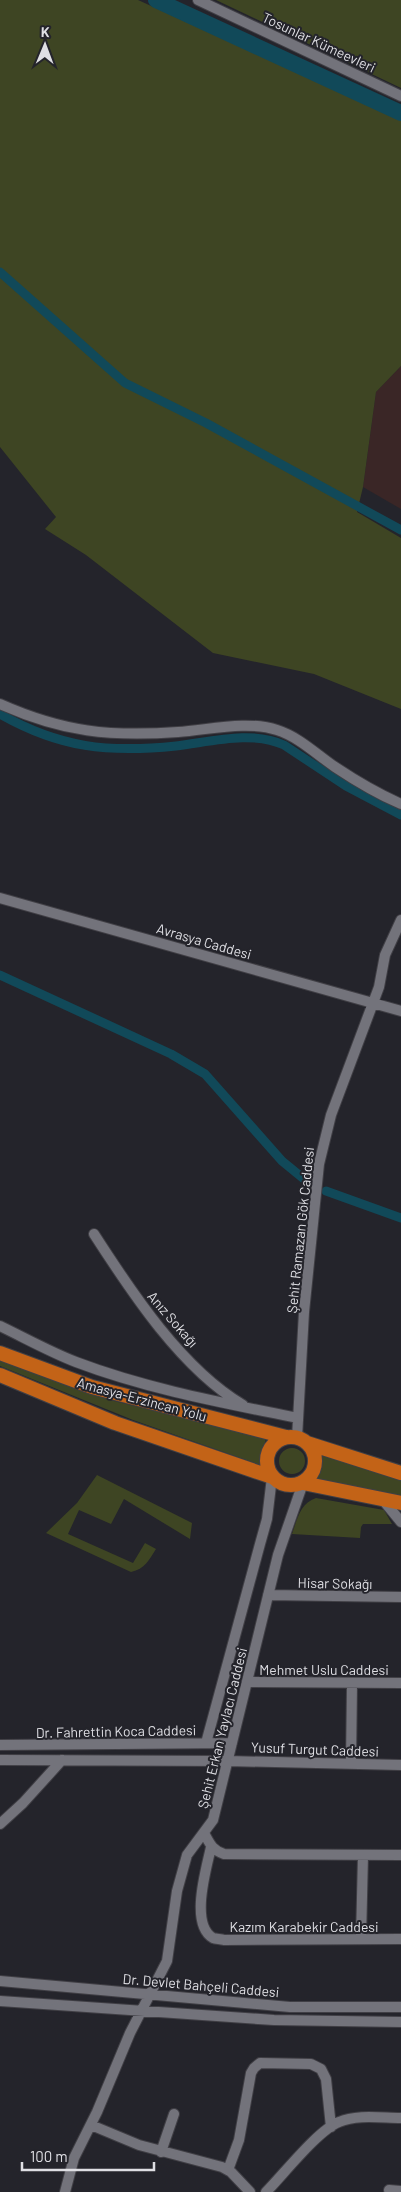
<svg xmlns="http://www.w3.org/2000/svg" width="401" height="2192" font-family="Barlow,sans-serif">
  <style>
    .education { fill: #3a2626 }
    .green { fill: #3e4523 }
    .lines { fill: none; stroke-linecap: round; stroke-linejoin: round }
    .canal { stroke: #114959; stroke-width: 9 }
    .river { stroke: #114959; stroke-width: 16 }
    .minor-casing { stroke: #403f45; stroke-width: 12 }
    .highway-casing { stroke: #403f45; stroke-width: 16 }
    .minor { stroke: #73737b; stroke-width: 10 }
    .highway { stroke: #c36317; stroke-width: 14 }
    .labels { text-anchor: middle; dominant-baseline: central; stroke-width: 4; stroke-linejoin: round; paint-order: stroke }
    .street-label { font-size: 14px; fill: #dfdfe4; stroke: #24242b }
  </style>
  <rect width="100%" height="100%" fill="#24242b"/>
  <path class="education" d="M 401,366 L 401,509 L 363,487 L 376,392 Z"/>
  <path class="green" d="M 0,0 L 138,0 L 401,120 L 401,366 L 376,392 L 363,487 L 357,512 L 401,538 L 401,709 L 314,674 L 213,653 L 86,555 L 45,529 L 56,517 L 0,447 Z
    M 216,0 L 401,0 L 401,88 Z
    M 0,1359 L 110,1400 L 266,1438 L 260,1465 L 133,1420 L 0,1366 Z
    M279 1461a13 13 0 1 1 26 0a13 13 0 1 1-26 0Z
    M 322,1455 L 401,1480 L 401,1496 L 316,1481 Z
    M 97,1475 L 192,1523 L 190,1539 L 124,1499 L 111,1524 L 79,1510 L 68,1534 L 133,1563 L 145,1543 L 156,1549 C 149,1560 145,1569 131,1572 L 46,1533 L 77,1503 Z
    M 316,1498 L 384,1510 L 392,1524 L 363,1524 L 361,1527 L 360,1538 L 292,1534 C 297,1520 300,1503 316,1498 Z"/>
  <g class="lines">
    <path class="canal" d="M 0,272 L 125,383 L 206,423 L 401,530
      M 0,714 C 60,748 108,753 176,746 C 210,742 251,730 284,745 L 346,786 L 401,815
      M 0,975 L 171,1054 L 205,1074 L 282,1161 L 304,1179
      M 326,1191 L 401,1218"/>
    <path class="river" d="M 156,0 L 401,113"/>
    <g class="minor-casing">
      <path id="minor" d="M 198,0 L 401,96
        M 0,704 C 63,732 110,737 178,732 C 209,730 247,720 277,730 C 299,737 316,754 335,767 C 356,781 378,794 401,804
        M 0,898 L 401,1011
        M 94,1234 C 132,1293 182,1369 243,1405
        M 0,1326 C 25,1338 50,1352 76,1362 C 147,1389 224,1403 298,1418
        M 297,1438 L 304,1312 L 319,1164 L 331,1115 L 379,987 L 385,955 L 401,920
        M 383,1500 L 401,1522
        M 268,1595 L 401,1597
        M 247,1682 L 401,1683
        M 206,1743 L 260,1544 L 267,1519 L 272,1477
        M 0,1745 L 232,1743
        M 0,1760 L 228,1761 L 401,1765
        M 351,1764 L 352,1683
        M 0,1824 L 23,1803 L 62,1760
        M 204,1833 C 210,1844 212,1850 224,1854 L 401,1855
        M 211,1847 C 207,1867 189,1924 213,1938 C 216,1939 221,1939 224,1940 L 401,1939
        M 361,1939 L 363,1855
        M 0,1981 L 290,2007 L 401,2007
        M 0,2001 L 274,2020 L 401,2022
        M 91,2125 L 139,2145 L 222,2167 L 231,2172 L 250,2192
        M 161,2152 L 174,2114
        M 228,2170 L 239,2140 L 251,2073 L 254,2068 L 260,2063 L 311,2064 L 321,2069 L 326,2079 L 331,2127
        M 389,2190 L 401,2191
        M 65,2192 L 74,2158 L 97,2112 L 130,2033 L 167,1961 L 177,1891 L 187,1855 L 213,1820 L 278,1555 L 303,1483
        M 266,2192 C 283,2175 318,2130 339,2122 C 357,2114 382,2118 401,2118"/>
    </g>
    <g class="highway-casing">
      <path id="highway" d="M 0,1353 L 92,1387 L 286,1437
        M 0,1375 L 115,1423 L 272,1477
        M267 1461a24 24 0 1 1 48 0a24 24 0 1 1-48 0Z
        M 307,1443 L 401,1473
        M 303,1483 L 401,1503"/>
    </g>
    <use href="#minor" class="minor"/>
    <use href="#highway" class="highway"/>
  </g>
  <g class="labels">
    <g class="street-label">
      <text transform="translate(319 42) rotate(25)">Tosunlar Kümeevleri</text>
      <text transform="translate(204 941) rotate(16)">Avrasya Caddesi</text>
      <text transform="translate(300 1230) rotate(-84)">Şehit Ramazan Gök Caddesi</text>
      <text transform="translate(173 1319) rotate(49)">Anız Sokağı</text>
      <text transform="translate(142 1399) rotate(15)">Amasya-Erzincan Yolu</text>
      <text transform="translate(335 1583) rotate(1)">Hisar Sokağı</text>
      <text x="324" y="1669">Mehmet Uslu Caddesi</text>
      <text transform="translate(222 1728) rotate(-76)">Şehit Erkan Yaylacı Caddesi</text>
      <text transform="translate(116 1731) rotate(-1)">Dr. Fahrettin Koca Caddesi</text>
      <text transform="translate(315 1749) rotate(2)">Yusuf Turgut Caddesi</text>
      <text x="304" y="1926">Kazım Karabekir Caddesi</text>
      <text transform="translate(201 1985) rotate(5)">Dr. Devlet Bahçeli Caddesi</text>
    </g>
  </g>
  <g transform="translate(45 45) rotate(1)" stroke="#24242b" stroke-width="4" paint-order="stroke">
  <path d="M0-4L9 19L0 12L-9 19Z" fill="#dfdfe4"/>
  <text y="-8" font-size="14" font-weight="bold" text-anchor="middle" fill="#dfdfe4">K</text>
  </g>
  <path d="M22 2162v8h132v-8" fill="none" stroke="#dfdfe4" stroke-width="2.5"/>
  <text x="30" y="2162" font-size="15" fill="#dfdfe4" stroke="#24242b" stroke-width="4" paint-order="stroke">100 m</text>
</svg>
